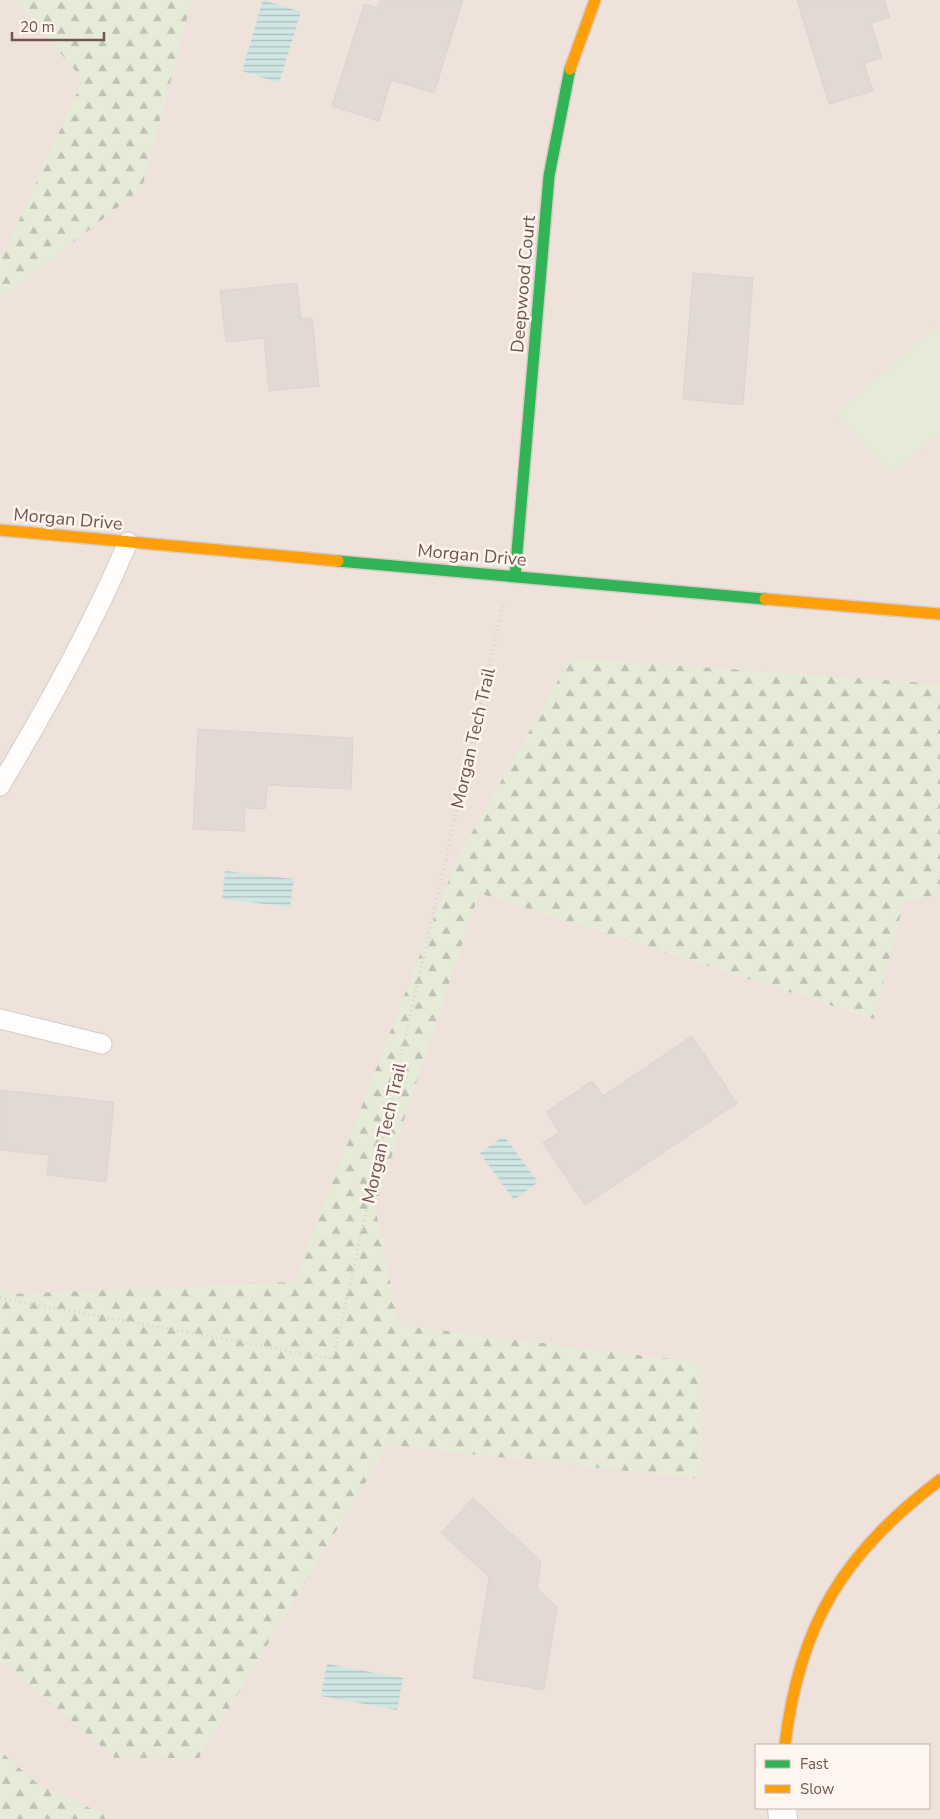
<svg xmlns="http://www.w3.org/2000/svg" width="940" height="1819" font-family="'Nunito Sans',sans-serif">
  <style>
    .residential { fill: #eee2da; fill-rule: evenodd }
    .forest { fill: url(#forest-firs) }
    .pitch { fill: #e6ebd8 }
    .water { fill: url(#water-rules) }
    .building { fill: #e2d8d4; stroke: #ded3cf }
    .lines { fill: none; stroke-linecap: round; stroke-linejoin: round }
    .lane-casing { stroke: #d4ccc9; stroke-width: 21 }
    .street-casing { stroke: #d4ccc9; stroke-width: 30 }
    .fast-casing { stroke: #d5ccc8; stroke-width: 14 }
    .slow-casing { stroke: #d5ccc8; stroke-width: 14 }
    .path { stroke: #d9d0cf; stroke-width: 3; stroke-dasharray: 1 4; stroke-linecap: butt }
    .lane { stroke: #fefdfc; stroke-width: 19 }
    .street { stroke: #fefdfc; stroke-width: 28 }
    .fast { stroke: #30b455; stroke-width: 11 }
    .slow { stroke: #ff9f0a; stroke-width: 11 }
    .labels { text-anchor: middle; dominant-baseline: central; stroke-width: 5; stroke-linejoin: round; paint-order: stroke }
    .street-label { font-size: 18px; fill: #71554f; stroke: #fdf5ee }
  </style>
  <defs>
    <pattern id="forest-firs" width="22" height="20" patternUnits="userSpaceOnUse" patternTransform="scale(1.25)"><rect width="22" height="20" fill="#e6ebd8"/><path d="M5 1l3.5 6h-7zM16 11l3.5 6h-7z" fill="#bfc1b2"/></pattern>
    <pattern id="water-rules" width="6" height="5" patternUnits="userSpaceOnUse" patternTransform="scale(1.25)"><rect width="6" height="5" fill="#cfe6e4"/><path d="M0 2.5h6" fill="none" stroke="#acbdbb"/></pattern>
  </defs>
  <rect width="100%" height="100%" fill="#f6f1ec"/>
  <path class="residential" d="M 0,0 L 940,0 L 940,1819 L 0,1819 ZM 756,1745 L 929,1745 L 929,1808 L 756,1808 Z"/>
  <path class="forest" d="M 16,0 L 192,0 L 142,188 L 0,300 L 0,262 L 83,80 Z
    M 571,658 L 940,684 L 940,895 L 904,901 L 874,1019 L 479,893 L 375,1207 L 399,1325 L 702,1363 L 702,1479 L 388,1445 L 199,1758 L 115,1758 L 0,1660 L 0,1287 L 11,1294 L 294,1282 L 457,859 Z
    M 0,1751 L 39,1785 L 114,1819 L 0,1819 Z"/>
  <path class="pitch" d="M 937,326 L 940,330 L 940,432 L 890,475 L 837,413 Z"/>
  <path class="water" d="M 263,0 L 301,12 L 279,83 L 242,71 Z
    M 225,871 L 294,879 L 290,907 L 222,899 Z
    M 504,1136 L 538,1182 L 514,1200 L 480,1153 Z
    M 327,1664 L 403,1678 L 397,1710 L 321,1696 Z"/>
  <path class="building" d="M 381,0 L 463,0 L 434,93 L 391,80 L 379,121 L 332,106 L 364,4 L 378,8 Z
    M 797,0 L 884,0 L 890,17 L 871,23 L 882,58 L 864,63 L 873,91 L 829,104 Z
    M 693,273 L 753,278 L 743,405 L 683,399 Z
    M 297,283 L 301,319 L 312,318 L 319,386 L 269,391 L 264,338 L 226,342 L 220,291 Z
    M 198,729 L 353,738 L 351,789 L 267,785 L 265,809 L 245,808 L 244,831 L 193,829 Z
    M 692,1036 L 737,1103 L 585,1205 L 543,1143 L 559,1132 L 546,1112 L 592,1081 L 603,1096 Z
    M 0,1090 L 114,1102 L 106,1182 L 47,1175 L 49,1155 L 0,1150 Z
    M 473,1498 L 541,1561 L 537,1589 L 557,1607 L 544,1690 L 473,1678 L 489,1577 L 441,1533 Z"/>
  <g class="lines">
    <g class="lane-casing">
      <path id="lane" d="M 0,786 C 47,707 92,627 128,542
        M 0,1019 L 102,1044"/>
    </g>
    <g class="street-casing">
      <path id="street" d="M 782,1808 L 783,1819"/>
    </g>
    <g class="fast-casing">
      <path id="fast" d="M 338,561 L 765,599
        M 515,576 L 549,176 L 570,69"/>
    </g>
    <g class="slow-casing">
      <path id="slow" d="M 570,69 L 595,0
        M 0,530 L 338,561
        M 765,599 L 940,614
        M 785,1745 C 799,1625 844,1552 940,1480"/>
    </g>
    <path class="path" d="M 0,1298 L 333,1359 L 503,605"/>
    <use href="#lane" class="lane"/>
    <use href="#street" class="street"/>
    <use href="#fast" class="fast"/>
    <use href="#slow" class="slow"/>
  </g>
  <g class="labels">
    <g class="street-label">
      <text transform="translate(523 284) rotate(-85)">Deepwood Court</text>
      <text transform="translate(68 519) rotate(5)">Morgan Drive</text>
      <text transform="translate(472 555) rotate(5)">Morgan Drive</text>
      <text transform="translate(473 738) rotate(-77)">Morgan Tech Trail</text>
      <text transform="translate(384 1133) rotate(-77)">Morgan Tech Trail</text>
    </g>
  </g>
  <rect x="755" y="1744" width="175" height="65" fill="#fdf5ee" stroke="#c5b5ae"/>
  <rect x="765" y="1760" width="25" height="8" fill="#30b455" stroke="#c5b5ae"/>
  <text x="800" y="1769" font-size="15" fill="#71554f">Fast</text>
  <rect x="765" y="1785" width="25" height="8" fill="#ff9f0a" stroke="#c5b5ae"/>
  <text x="800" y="1794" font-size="15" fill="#71554f">Slow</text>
  <path d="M12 32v8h92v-8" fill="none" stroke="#71554f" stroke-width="2.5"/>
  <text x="20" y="32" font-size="15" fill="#71554f" stroke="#fdf5ee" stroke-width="4" paint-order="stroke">20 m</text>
</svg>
